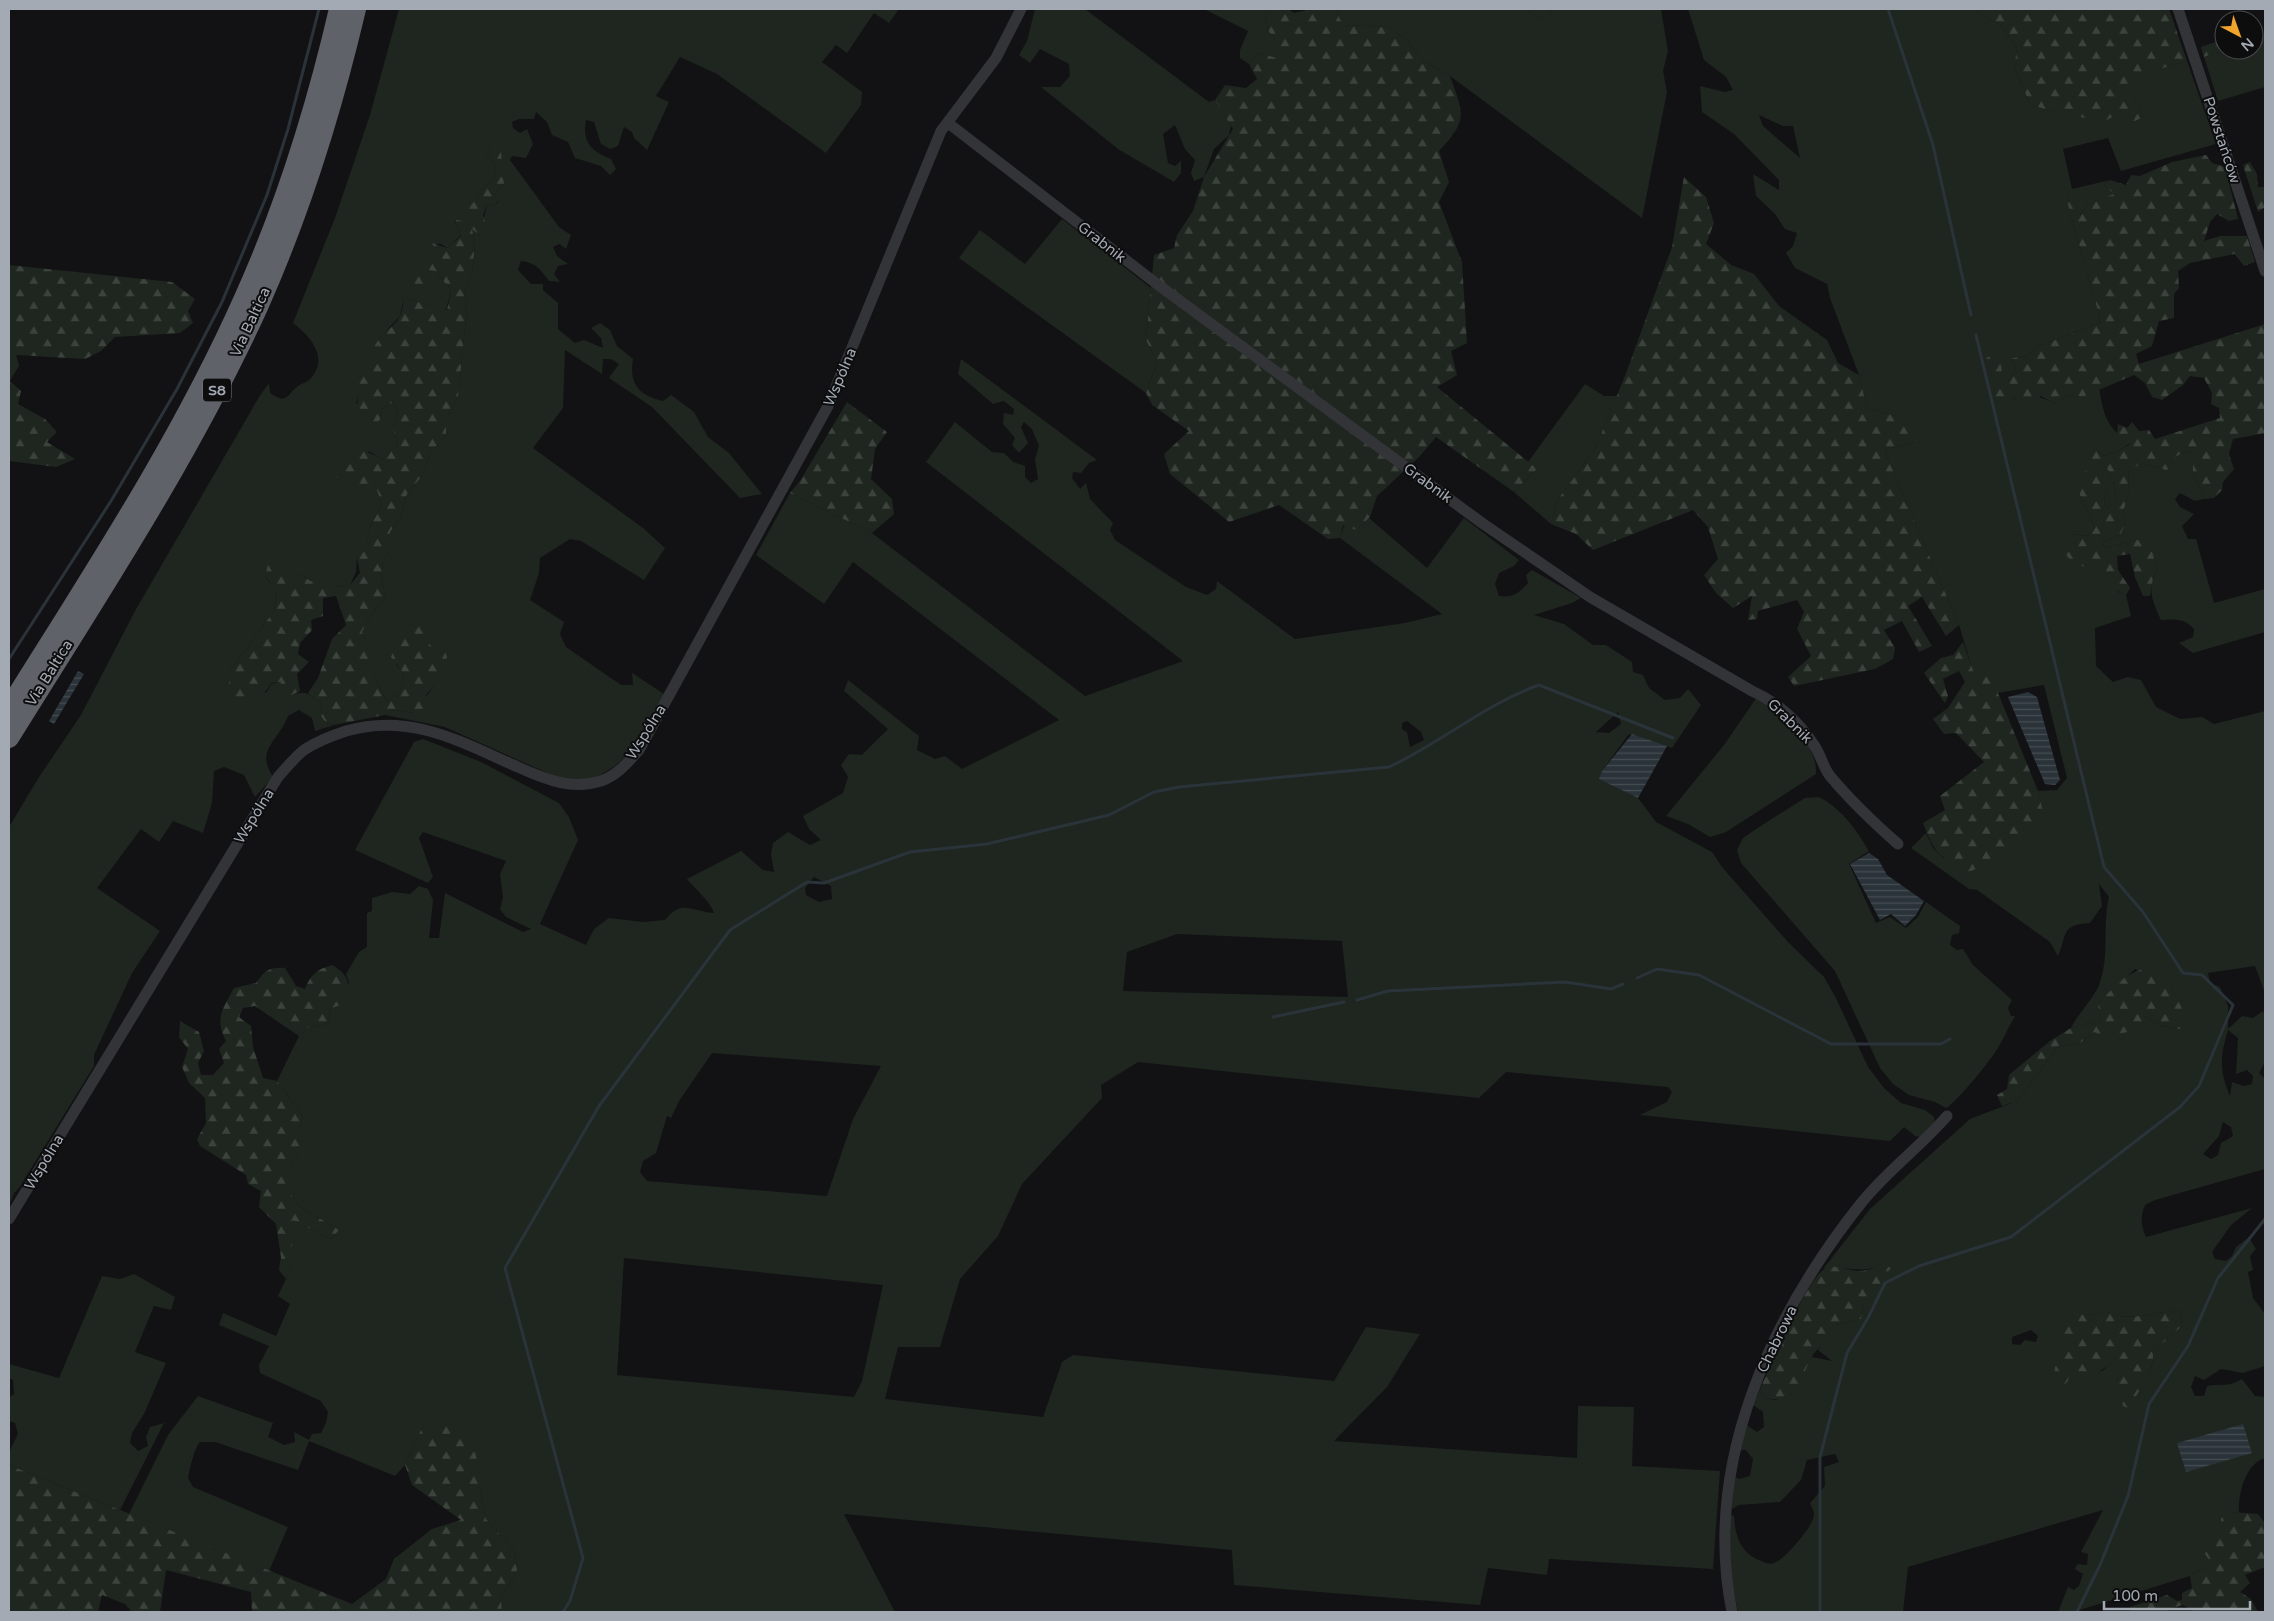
<svg xmlns="http://www.w3.org/2000/svg" width="2274" height="1621" font-family="'Varela Round',sans-serif">
  <style>
    .green { fill: #1e261f; fill-rule: evenodd }
    .forest { fill: url(#forest-firs) }
    .water { fill: url(#water-rules) }
    .lines { fill: none; stroke-linecap: round; stroke-linejoin: round }
    .stream { stroke: #2a3339; stroke-width: 3 }
    .minor { stroke: #333438; stroke-width: 11 }
    .motorway { stroke: #5f6269; stroke-width: 20 }
    .labels { text-anchor: middle; dominant-baseline: central; stroke-width: 4; stroke-linejoin: round; paint-order: stroke }
    .shield { fill: #0d0d0e; stroke: #767b82; stroke-width: 1 }
    .shield-label { font-size: 14px; font-weight: bold; fill: #a3aab4 }
    .street-label { font-size: 15px; fill: #a3aab4; stroke: #0d0d0e }
  </style>
  <defs>
    <pattern id="forest-firs" width="22" height="20" patternUnits="userSpaceOnUse" patternTransform="scale(1.25)"><rect width="22" height="20" fill="#1e261f"/><path d="M5 1l3.5 6h-7zM16 11l3.5 6h-7z" fill="#3c433d"/></pattern>
    <pattern id="water-rules" width="6" height="5" patternUnits="userSpaceOnUse" patternTransform="scale(1.25)"><rect width="6" height="5" fill="#2a3339"/><path d="M0 2.5h6" fill="none" stroke="#464e53"/></pattern>
  </defs>
  <rect width="100%" height="100%" fill="#121214"/>
  <path class="green" d="M 399,9 L 899,9 L 889,23 L 874,13 L 847,53 L 836,45 L 822,62 L 862,92 L 861,105 L 826,153 L 717,74 L 680,57 L 656,96 L 669,102 L 647,150 L 634,138 L 632,132 L 624,127 L 618,146 L 610,149 L 601,144 L 594,122 L 586,120 C 582,142 591,151 611,159 L 616,169 L 610,175 L 601,166 L 575,158 L 568,142 L 552,135 L 547,122 L 536,112 L 534,119 L 519,119 L 512,122 L 513,128 L 520,133 L 527,129 L 533,144 L 526,158 L 512,156 L 510,160 L 559,227 L 571,235 L 566,249 L 559,244 L 553,247 L 557,256 L 568,264 L 558,266 L 554,274 L 560,282 L 549,281 C 541,270 535,262 521,261 L 518,270 L 531,284 L 543,284 L 543,290 L 558,303 L 558,329 L 575,343 L 584,340 L 603,348 L 601,338 L 591,328 L 600,323 L 610,330 L 617,346 L 633,359 C 629,385 639,395 663,401 L 671,395 L 694,412 L 708,437 L 729,453 L 762,494 L 740,498 L 652,407 L 609,378 L 619,364 L 611,359 L 603,359 L 602,374 L 565,350 L 563,408 L 533,448 L 643,528 L 665,548 L 644,580 L 581,541 L 570,539 L 540,558 L 539,573 L 530,600 L 564,622 L 560,634 L 566,647 L 621,685 L 633,685 L 632,673 L 664,694 L 631,751 L 615,766 L 597,777 L 582,781 L 556,777 L 445,727 L 385,715 L 395,710 L 414,713 L 434,686 L 435,649 L 422,651 L 417,643 L 396,665 L 404,673 L 400,692 L 387,701 C 371,676 372,658 362,632 L 370,617 L 386,596 L 381,580 L 383,560 L 390,552 L 390,532 L 400,519 L 407,494 L 421,477 L 432,451 L 446,436 L 446,419 L 458,397 L 467,310 L 464,292 L 472,274 L 475,243 L 472,228 L 480,236 L 487,204 L 494,206 L 499,201 L 494,195 L 504,184 L 491,147 L 486,153 L 496,168 L 493,179 L 478,193 L 479,199 L 466,222 L 454,220 L 461,235 L 447,248 L 441,244 L 433,244 L 440,256 L 428,270 L 435,271 L 451,290 L 446,310 L 404,298 L 400,316 L 379,339 L 366,364 L 356,403 L 381,418 L 382,409 L 393,402 L 398,411 L 393,428 L 398,445 L 382,459 L 369,451 L 350,484 L 375,484 L 382,505 L 371,524 L 365,551 L 357,558 L 356,572 L 350,585 L 338,587 L 317,578 L 312,581 L 299,574 L 265,577 L 277,591 L 274,611 L 229,672 L 266,693 L 271,684 L 281,682 L 288,697 C 306,689 308,693 322,705 L 321,716 L 326,723 L 334,725 L 315,731 L 312,718 L 299,710 L 288,716 C 278,742 255,749 273,777 L 255,797 L 244,775 L 224,767 L 214,771 L 212,803 L 203,833 L 173,821 L 159,842 L 141,829 L 97,888 L 160,931 L 132,973 L 94,1055 L 94,1066 L 19,1188 L 14,1193 L 9,1206 L 9,827 L 39,777 L 81,715 L 135,611 L 259,397 L 269,383 L 270,393 C 288,405 286,395 298,386 C 302,383 308,382 311,378 C 329,357 310,336 293,323 L 335,218 L 370,115 Z
    M 1035,9 L 1085,9 L 1209,102 L 1215,100 L 1231,125 L 1229,135 L 1214,149 L 1204,177 L 1194,181 L 1191,173 L 1195,160 L 1185,149 L 1175,125 L 1163,134 L 1168,163 L 1175,166 L 1181,161 L 1181,173 L 1174,182 L 1118,149 L 1041,87 L 1060,87 L 1070,76 L 1069,64 L 1040,49 L 1030,63 L 1019,55 L 1027,41 Z
    M 1204,9 L 1274,9 L 1265,18 L 1269,32 L 1277,41 L 1277,59 L 1258,53 L 1249,64 L 1240,58 L 1240,50 L 1248,31 Z
    M 1335,9 L 1526,9 L 1541,20 L 1553,13 L 1548,9 L 1661,9 L 1668,51 L 1663,71 L 1667,92 L 1642,218 L 1450,76 L 1425,62 L 1407,40 L 1388,27 L 1343,25 Z
    M 1688,9 L 1975,9 L 1977,13 L 2001,25 L 2017,48 L 2014,67 L 2030,104 L 2055,113 L 2122,112 L 2144,117 L 2133,95 L 2132,77 L 2187,61 L 2216,144 L 2121,171 L 2108,138 L 2063,149 L 2072,189 L 2110,180 L 2104,185 L 2115,194 L 2088,204 L 2079,216 L 2069,196 L 2068,205 L 2101,322 L 2037,347 L 2028,356 L 2012,358 L 2016,369 L 2008,382 L 2003,385 L 1997,407 C 2016,396 2034,392 2054,403 L 2069,395 L 2082,397 L 2099,388 C 2104,416 2106,427 2130,443 L 2120,450 L 2103,456 L 2095,447 L 2091,458 C 2114,469 2112,476 2117,500 L 2108,509 L 2104,503 L 2106,488 L 2079,493 L 2095,528 L 2088,536 L 2071,534 L 2085,567 L 2105,558 L 2118,592 L 2126,595 L 2131,616 L 2095,628 L 2096,666 L 2113,682 L 2128,677 L 2141,680 L 2156,707 L 2180,719 L 2202,717 L 2214,724 L 2265,711 L 2265,993 L 2255,966 L 2208,973 L 2210,983 L 2220,987 L 2228,1006 L 2228,1029 L 2242,1016 L 2253,1018 L 2263,1011 L 2265,1006 L 2263,1011 L 2265,1016 L 2265,1062 L 2259,1073 L 2265,1079 L 2265,1169 L 2155,1200 L 2145,1205 C 2140,1218 2141,1225 2146,1237 L 2252,1208 L 2231,1225 L 2212,1252 L 2215,1259 L 2226,1261 L 2232,1256 L 2236,1247 L 2249,1237 L 2256,1249 L 2250,1256 L 2253,1270 L 2248,1272 L 2253,1298 L 2265,1314 L 2265,1366 L 2243,1373 L 2221,1369 L 2204,1380 L 2195,1376 L 2191,1387 L 2195,1396 L 2204,1396 L 2207,1386 C 2224,1383 2226,1388 2242,1379 L 2255,1396 L 2265,1397 L 2265,1458 C 2245,1464 2238,1494 2239,1513 L 2232,1512 L 2221,1528 L 2214,1567 L 2206,1567 L 2190,1576 L 2073,1612 L 2058,1612 L 2068,1587 L 2074,1590 L 2079,1586 L 2083,1574 L 2075,1569 L 2077,1564 L 2087,1565 L 2088,1554 L 2081,1552 L 2103,1510 L 1908,1567 L 1903,1612 L 1738,1612 L 1728,1563 L 1729,1514 L 1734,1516 C 1735,1535 1740,1552 1759,1560 C 1764,1562 1769,1565 1774,1563 C 1783,1561 1815,1525 1814,1514 C 1814,1511 1811,1506 1810,1503 L 1825,1486 L 1824,1467 L 1839,1462 L 1835,1454 L 1807,1460 L 1801,1480 L 1780,1502 L 1739,1505 L 1732,1509 L 1733,1476 L 1739,1479 L 1750,1476 L 1753,1459 L 1746,1450 L 1740,1450 L 1745,1424 L 1757,1432 L 1764,1427 L 1763,1412 L 1753,1405 L 1760,1389 L 1764,1398 L 1775,1400 L 1792,1394 L 1805,1367 L 1812,1357 L 1832,1361 L 1818,1350 L 1835,1325 L 1861,1319 L 1864,1304 L 1882,1264 C 1860,1276 1846,1264 1823,1269 L 1870,1209 L 1970,1119 L 2017,1101 L 2058,1046 L 2080,1043 L 2094,1032 L 2145,1016 L 2160,1025 L 2183,1030 L 2189,1026 L 2172,987 L 2135,969 L 2098,1004 L 2100,1020 L 2071,1028 C 2079,1012 2092,1001 2099,985 C 2110,957 2102,926 2109,897 L 2099,884 L 2102,906 L 2090,923 C 2061,925 2068,932 2058,956 L 2050,942 L 1977,890 L 1969,889 L 1911,848 L 1926,833 L 1933,848 L 1944,859 L 2043,815 L 2038,791 L 2057,790 L 2067,778 L 2044,685 L 1998,693 L 1974,674 L 1959,625 L 1884,450 L 1915,442 L 1899,417 L 1867,408 L 1859,375 L 1830,298 L 1827,284 L 1795,268 L 1786,253 L 1793,246 L 1797,233 L 1785,229 L 1775,214 L 1756,196 L 1753,174 L 1779,190 L 1779,180 L 1734,134 L 1702,112 L 1700,86 L 1725,92 L 1733,90 L 1726,77 L 1704,60 ZM 1759,115 L 1783,126 L 1793,126 L 1800,158 L 1763,126 ZM 2228,1030 L 2238,1038 L 2236,1074 L 2247,1070 L 2253,1076 L 2252,1084 L 2244,1086 L 2232,1082 L 2230,1096 C 2219,1070 2220,1057 2228,1030 ZM 2223,1122 L 2231,1127 L 2233,1136 L 2221,1143 L 2218,1155 L 2211,1159 L 2203,1154 L 2219,1136 ZM 2105,1311 C 2127,1324 2157,1311 2181,1310 L 2182,1326 L 2154,1351 L 2150,1375 L 2116,1382 L 2126,1363 L 2116,1359 L 2102,1371 L 2069,1369 L 2068,1381 L 2063,1386 L 2054,1383 L 2064,1360 L 2064,1338 L 2087,1316 ZM 2031,1330 L 2038,1336 L 2036,1342 L 2025,1340 L 2020,1345 L 2012,1344 L 2012,1337 Z
    M 2265,36 L 2265,87 L 2218,101 L 2204,57 L 2224,50 L 2254,50 L 2254,39 Z
    M 1062,219 L 1151,288 L 1146,340 L 1157,362 L 1146,393 L 959,258 L 980,230 L 1025,264 Z
    M 961,359 L 1097,460 L 1089,463 L 1081,473 L 1073,472 L 1072,478 L 1080,489 L 1086,483 L 1090,499 L 1113,523 L 1110,530 L 1115,540 L 1186,587 L 1207,595 L 1216,589 L 1217,581 L 1295,639 L 1405,623 L 1442,614 L 1340,538 L 1344,526 L 1358,528 L 1369,518 L 1427,568 L 1464,518 L 1519,560 L 1514,566 L 1499,573 L 1495,584 L 1499,596 C 1513,598 1519,593 1528,583 L 1526,575 L 1532,570 L 1581,598 L 1572,603 L 1534,615 L 1564,624 L 1593,645 L 1606,645 L 1632,662 L 1633,672 L 1643,675 L 1649,688 L 1665,700 L 1680,698 L 1688,689 L 1701,705 L 1672,748 L 1632,734 L 1628,735 L 1602,771 L 1600,779 L 1638,798 L 1656,822 L 1712,852 L 1722,867 L 1788,942 L 1824,977 L 1836,998 L 1868,1067 L 1884,1088 L 1901,1103 L 1925,1110 L 1934,1117 L 1935,1123 L 1921,1137 L 1915,1136 L 1904,1127 L 1890,1141 L 1640,1115 L 1667,1102 L 1672,1092 L 1668,1087 L 1506,1072 L 1479,1098 L 1138,1062 L 1101,1085 L 1102,1098 L 1022,1184 L 998,1236 L 960,1279 L 940,1347 L 898,1347 L 885,1399 L 1043,1417 L 1062,1362 L 1073,1355 L 1334,1381 L 1366,1327 L 1420,1334 L 1387,1387 L 1334,1441 L 1577,1458 L 1578,1406 L 1634,1407 L 1632,1466 L 1720,1471 L 1713,1569 L 1549,1559 L 1547,1575 L 1488,1568 L 1480,1605 L 1234,1585 L 1232,1550 L 844,1514 L 895,1612 L 502,1612 L 501,1598 L 517,1571 L 515,1552 L 486,1519 L 480,1487 L 425,1421 L 405,1465 L 395,1476 L 309,1441 L 298,1470 L 215,1442 L 200,1442 C 194,1449 190,1467 188,1478 L 193,1487 L 288,1527 L 269,1571 L 129,1514 L 168,1435 L 198,1396 L 273,1423 L 268,1437 L 284,1445 L 295,1442 L 294,1432 L 309,1440 L 312,1434 L 321,1433 L 326,1423 L 328,1412 L 321,1401 L 260,1373 L 259,1365 L 269,1346 L 219,1325 L 223,1313 L 276,1336 L 290,1304 L 278,1296 L 292,1266 L 292,1220 L 331,1239 L 339,1230 L 299,1206 L 289,1191 L 289,1166 L 300,1152 L 300,1127 L 303,1116 L 277,1081 L 299,1036 L 308,1028 L 329,1023 L 331,1008 L 349,983 L 346,974 L 359,952 L 367,947 L 367,913 L 372,911 L 372,898 L 392,892 L 410,894 L 419,886 L 428,889 L 433,900 L 429,938 L 439,938 L 445,893 L 523,932 L 531,929 L 506,917 L 500,909 L 503,897 L 500,874 L 506,861 L 423,832 L 419,838 L 433,877 L 428,883 L 355,850 L 414,742 L 423,739 L 481,762 L 559,803 L 569,817 L 578,840 L 540,924 L 586,945 L 594,929 L 609,918 L 643,922 L 665,920 C 682,899 689,911 714,913 C 711,902 695,889 687,879 L 741,851 L 763,870 L 774,872 L 771,854 L 773,843 L 788,832 L 810,845 L 821,840 L 809,829 L 803,816 L 843,793 L 848,777 L 841,765 L 849,754 L 862,755 L 888,729 L 844,691 L 848,680 L 919,736 L 917,750 L 935,759 L 945,756 L 962,769 L 1059,720 L 853,562 L 824,604 L 756,555 L 790,493 L 872,533 L 1085,696 L 1183,661 L 926,462 L 955,422 L 992,452 L 1004,453 L 1013,462 L 1025,466 L 1025,477 L 1031,483 L 1038,479 L 1035,459 L 1039,446 L 1032,429 L 1024,422 L 1021,427 L 1028,443 L 1019,453 L 1012,445 L 1015,438 L 1003,424 L 1004,413 L 1013,415 L 1014,409 L 1004,401 L 993,404 L 958,374 ZM 1618,712 L 1621,724 L 1609,733 L 1596,732 ZM 1407,721 L 1421,732 L 1424,740 L 1410,747 L 1407,732 L 1402,729 L 1402,723 ZM 814,877 L 831,886 L 832,899 L 819,902 L 806,895 L 805,888 ZM 1177,934 L 1342,941 L 1348,997 L 1123,991 L 1127,952 ZM 712,1053 L 881,1066 L 853,1119 L 827,1196 L 647,1181 L 640,1172 L 643,1161 L 656,1153 L 667,1116 L 671,1118 L 679,1101 ZM 624,1258 L 883,1285 L 862,1381 L 854,1397 L 617,1375 Z
    M 1585,384 L 1604,396 L 1617,396 L 1595,449 L 1556,502 L 1551,524 L 1514,492 L 1537,469 L 1528,462 Z
    M 2188,450 L 2193,456 L 2193,473 L 2204,499 L 2195,501 L 2180,493 L 2175,499 L 2180,507 L 2194,514 L 2182,526 L 2188,539 L 2196,539 L 2214,603 L 2265,589 L 2265,632 L 2193,653 L 2179,643 L 2193,637 L 2194,629 C 2184,618 2175,619 2161,620 C 2153,602 2146,589 2157,571 L 2153,554 L 2140,539 L 2107,548 L 2101,543 L 2121,534 L 2125,524 L 2123,512 L 2129,493 L 2128,472 L 2142,463 L 2166,470 L 2175,457 Z
    M 1757,697 C 1781,714 1818,742 1816,774 L 1726,832 L 1710,837 L 1688,824 L 1666,816 L 1724,745 Z
    M 1819,797 C 1843,810 1855,828 1869,851 L 1849,864 L 1876,923 L 1890,917 L 1906,928 L 1918,917 L 1926,902 L 1960,926 L 1959,933 L 1952,935 L 1950,945 L 1957,950 L 1963,949 L 1973,965 L 2012,1000 L 2008,1008 L 2011,1016 L 2015,1016 C 2009,1026 2005,1036 1999,1046 C 1992,1059 1957,1102 1946,1108 L 1935,1102 L 1909,1095 L 1893,1084 L 1880,1068 L 1835,971 L 1741,863 L 1737,850 L 1743,838 L 1756,829 L 1805,798 Z
    M 134,1274 L 175,1297 L 171,1310 L 154,1306 L 135,1352 L 166,1363 L 144,1414 L 132,1433 L 130,1443 L 138,1451 L 148,1446 L 146,1437 L 150,1427 L 164,1423 L 120,1510 L 9,1465 L 9,1452 L 18,1434 L 15,1423 L 9,1421 L 9,1397 L 14,1394 L 13,1380 L 9,1378 L 9,1364 L 59,1378 L 102,1276 L 120,1279 Z"/>
  <path class="forest" d="M 1274,9 L 1288,9 L 1294,13 L 1311,9 L 1335,9 L 1343,25 L 1388,27 L 1407,40 L 1425,62 L 1450,76 C 1464,115 1468,120 1439,151 L 1449,182 L 1439,202 L 1462,262 L 1467,343 L 1451,351 L 1457,375 L 1437,387 L 1537,469 L 1514,492 L 1436,437 L 1419,457 L 1377,496 L 1370,517 L 1356,530 L 1343,525 L 1340,538 L 1328,539 L 1279,505 L 1229,522 L 1170,474 L 1164,454 L 1189,431 L 1152,405 L 1146,393 L 1157,362 L 1146,340 L 1154,255 L 1174,248 L 1177,235 L 1193,211 L 1204,177 L 1233,129 L 1215,100 L 1225,85 L 1246,88 L 1257,79 L 1249,64 L 1258,53 L 1277,58 L 1277,41 L 1269,32 L 1265,18 Z
    M 1526,9 L 1548,9 L 1554,14 L 1541,20 Z
    M 1975,9 L 2169,9 L 2187,61 L 2133,77 L 2133,95 L 2144,117 L 2132,122 L 2122,112 L 2105,121 L 2055,113 L 2030,104 L 2014,67 L 2017,48 L 2001,25 L 1977,13 Z
    M 2224,39 L 2224,50 L 2204,57 L 2201,47 Z
    M 491,147 L 501,152 L 504,184 L 494,195 L 499,200 L 494,206 L 487,204 L 483,215 L 487,227 L 481,236 L 472,229 L 475,243 L 472,274 L 464,292 L 467,310 L 458,397 L 446,419 L 446,436 L 432,451 L 421,477 L 407,494 L 400,519 L 390,532 L 390,552 L 383,560 L 381,580 L 386,596 L 370,617 L 362,632 C 372,656 372,679 387,701 L 400,692 L 404,674 L 391,657 L 401,632 L 419,623 L 426,633 L 417,643 L 422,650 L 428,643 L 435,649 L 444,646 L 447,658 L 434,686 L 426,695 L 430,706 L 414,713 L 395,710 L 385,715 L 334,725 L 326,723 L 321,716 L 322,705 L 308,693 L 318,678 L 332,639 L 346,625 L 336,596 L 323,598 L 323,616 L 311,620 L 312,630 L 300,643 L 298,654 L 309,662 L 297,674 L 300,691 L 288,697 L 279,693 L 281,682 L 271,683 C 263,698 252,701 237,705 L 229,695 L 229,672 L 274,611 L 277,592 L 265,576 L 268,565 L 282,574 L 299,574 L 311,581 L 317,577 L 338,587 L 350,585 L 360,573 L 357,558 L 365,550 L 371,524 L 382,505 L 375,484 L 350,485 L 336,477 L 335,465 C 353,449 361,447 382,459 L 398,445 L 393,428 L 398,411 L 393,402 L 382,409 L 381,418 L 374,427 L 366,428 C 347,403 363,363 379,339 C 385,331 396,325 400,316 C 403,311 403,303 404,298 L 447,310 L 451,290 L 435,271 L 428,270 L 429,284 L 414,287 L 411,281 L 426,258 L 439,256 L 432,243 L 447,248 L 461,236 L 454,219 L 466,222 L 465,207 L 479,199 L 478,193 L 493,179 L 496,168 L 486,153 Z
    M 2206,155 L 2212,163 L 2225,167 L 2238,219 L 2229,221 L 2217,214 L 2210,222 L 2204,241 L 2220,236 L 2247,236 L 2255,262 L 2244,266 L 2235,254 L 2190,263 L 2178,271 L 2179,288 L 2174,294 L 2174,318 L 2159,321 L 2152,346 L 2136,354 L 2139,364 L 2265,324 L 2265,433 L 2233,439 L 2229,454 L 2234,469 L 2223,482 L 2222,490 L 2214,498 L 2204,499 L 2193,473 L 2193,456 L 2188,450 L 2175,457 L 2175,467 L 2166,470 L 2142,463 L 2128,472 L 2129,493 L 2123,512 L 2125,524 L 2121,534 L 2101,543 L 2107,548 L 2140,539 L 2155,546 L 2153,554 L 2157,571 L 2153,578 L 2150,596 L 2143,596 L 2135,577 L 2130,554 L 2117,556 L 2118,570 L 2130,588 L 2126,595 C 2110,590 2105,574 2105,559 L 2085,567 C 2071,562 2060,554 2061,538 L 2071,534 L 2088,536 L 2095,528 L 2079,493 L 2076,475 L 2090,469 L 2097,474 L 2106,488 L 2104,503 L 2108,509 L 2117,500 C 2112,476 2114,469 2091,459 L 2087,447 L 2095,447 L 2103,456 L 2120,450 L 2130,444 L 2117,435 L 2118,424 L 2127,428 L 2132,422 L 2139,431 L 2149,430 L 2155,439 L 2220,418 L 2219,408 L 2211,404 L 2212,393 L 2204,378 L 2190,376 L 2183,385 L 2162,400 L 2152,397 L 2145,383 L 2134,375 L 2082,397 L 2069,395 L 2054,403 L 2041,396 L 2027,406 L 2014,398 L 2007,408 L 1997,407 L 1986,358 L 1994,355 L 2001,363 L 2003,385 L 2008,382 L 2016,369 L 2012,358 L 2028,356 L 2037,347 L 2101,322 L 2068,205 L 2069,196 L 2075,197 L 2080,215 L 2088,204 L 2114,194 L 2104,185 L 2110,180 L 2126,185 L 2131,175 L 2140,176 L 2172,162 Z
    M 2250,162 L 2257,174 L 2258,187 L 2265,187 L 2265,207 L 2258,212 L 2243,165 Z
    M 1684,177 L 1706,197 L 1714,223 L 1706,244 L 1731,265 L 1754,274 L 1779,306 L 1827,340 L 1838,363 L 1859,375 L 1867,408 L 1899,417 L 1923,434 L 1915,442 L 1884,450 L 1959,625 L 1946,636 L 1922,597 L 1908,606 L 1932,646 L 1919,652 L 1902,621 L 1884,630 L 1895,648 L 1893,659 L 1875,669 L 1794,686 L 1788,677 L 1811,656 L 1797,629 L 1804,612 L 1797,600 L 1758,611 L 1757,619 L 1748,620 L 1752,596 L 1733,608 L 1716,593 L 1704,575 L 1718,559 L 1708,527 L 1693,510 L 1593,550 L 1576,534 L 1551,524 L 1556,502 L 1595,449 L 1625,376 L 1672,247 Z
    M 9,265 L 172,282 L 195,299 L 188,311 L 193,323 L 180,333 L 115,337 L 101,351 L 85,359 L 16,355 L 19,365 L 10,381 L 21,391 L 18,404 L 45,419 L 57,432 L 47,442 L 75,459 L 56,467 L 9,461 Z
    M 847,402 L 887,432 L 875,449 L 871,479 L 892,499 L 894,514 L 872,533 L 790,493 L 800,481 Z
    M 1963,642 L 1974,673 L 1988,671 L 1999,677 L 1998,693 L 2038,791 L 2044,816 C 2025,843 1995,862 1966,873 C 1939,856 1934,853 1923,823 L 1945,810 L 1940,796 L 1984,762 L 1956,733 L 1944,734 L 1933,719 L 1948,708 L 1965,682 L 1959,671 L 1943,679 L 1948,696 L 1945,703 L 1924,673 L 1941,658 L 1953,655 Z
    M 333,965 C 352,979 349,982 344,1004 L 331,1008 L 329,1023 L 308,1028 L 299,1036 L 255,1006 L 243,1008 L 239,1017 L 251,1026 L 253,1047 L 263,1078 L 277,1081 L 303,1116 L 300,1127 L 300,1152 L 289,1166 L 289,1191 L 299,1206 L 339,1230 L 331,1239 L 292,1220 L 292,1266 L 286,1279 L 279,1270 L 281,1257 L 276,1224 L 259,1207 L 261,1191 L 248,1184 L 246,1175 L 200,1146 L 197,1139 L 206,1123 L 205,1098 L 189,1083 L 182,1067 L 188,1049 L 179,1037 L 180,1021 L 199,1032 L 204,1051 L 198,1063 L 201,1075 L 213,1075 L 224,1063 L 219,1049 L 226,1041 C 214,1018 223,1009 234,988 L 256,983 C 265,970 270,967 285,968 L 296,986 L 305,989 C 311,974 317,969 333,965 Z
    M 2150,968 L 2172,987 L 2190,1026 L 2183,1030 L 2160,1025 L 2145,1016 L 2139,1030 L 2105,1036 L 2094,1032 L 2080,1043 L 2058,1046 L 2017,1101 L 2002,1106 L 1997,1095 L 2007,1089 L 2009,1075 L 2050,1041 L 2071,1028 L 2100,1020 L 2098,1004 C 2113,988 2127,970 2150,968 Z
    M 1882,1264 L 1891,1268 L 1882,1279 L 1881,1301 L 1872,1304 L 1864,1304 L 1861,1319 L 1835,1325 L 1834,1340 C 1794,1350 1814,1408 1764,1398 L 1760,1389 C 1772,1364 1805,1284 1823,1270 C 1834,1262 1848,1271 1860,1271 C 1868,1271 1875,1267 1882,1264 Z
    M 2181,1310 L 2182,1326 L 2154,1351 L 2150,1375 L 2128,1408 L 2123,1406 L 2116,1382 L 2125,1363 L 2115,1360 C 2097,1375 2093,1376 2070,1369 L 2068,1381 L 2063,1387 L 2054,1383 L 2055,1367 L 2064,1360 L 2064,1338 L 2052,1327 L 2075,1312 L 2087,1316 L 2105,1311 C 2127,1324 2157,1311 2181,1310 Z
    M 425,1421 L 462,1430 L 475,1445 L 480,1487 L 486,1519 L 515,1552 L 517,1571 L 501,1598 L 502,1612 L 252,1612 L 251,1592 L 166,1570 L 160,1612 L 132,1612 L 125,1604 L 102,1595 L 98,1612 L 9,1612 L 9,1465 L 352,1604 L 386,1579 L 394,1559 L 432,1529 L 461,1520 L 412,1485 L 405,1465 Z
    M 2232,1512 L 2258,1514 L 2265,1523 L 2265,1567 L 2245,1575 L 2250,1583 L 2240,1592 L 2251,1599 L 2258,1612 L 2195,1612 L 2183,1605 L 2169,1609 L 2168,1612 L 2130,1612 L 2130,1607 L 2167,1595 L 2177,1601 L 2182,1600 L 2182,1593 L 2192,1588 L 2190,1576 L 2206,1567 L 2214,1567 L 2205,1554 L 2209,1536 L 2221,1528 L 2221,1518 Z"/>
  <path class="water" d="M 78,671 L 84,674 L 54,724 L 49,721 Z
    M 2028,692 L 2037,697 L 2060,780 L 2055,785 L 2045,784 L 2008,697 Z
    M 1632,734 L 1667,746 L 1638,798 L 1599,779 L 1602,771 Z
    M 1869,853 L 1878,859 L 1887,875 L 1924,901 L 1916,915 L 1905,926 L 1891,914 L 1880,920 L 1850,864 Z
    M 2243,1424 L 2252,1453 L 2186,1472 L 2177,1443 Z"/>
  <g class="lines">
    <path class="stream" d="M 1888,9 L 1933,145 L 1971,315
      M 9,659 L 111,501 L 177,389 L 222,302 L 267,195 L 288,129 L 319,9
      M 1637,978 L 1657,969 L 1699,975 L 1831,1044 L 1941,1044 L 1950,1039
      M 1357,1000 L 1388,991 L 1565,982 L 1611,989 L 1623,984
      M 1273,1017 L 1344,1002
      M 563,1612 L 570,1601 L 583,1558 L 505,1268 L 599,1106 L 730,930 L 807,882 L 824,883 L 910,852 L 987,844 L 1109,815 L 1154,792 L 1179,787 L 1389,767 C 1441,743 1485,704 1539,685 L 1673,738
      M 1820,1612 L 1820,1457 L 1847,1353 L 1868,1318 L 1885,1283 L 1919,1266 L 2011,1237 L 2180,1107 L 2199,1086 L 2233,1005 L 2202,975 L 2183,973 L 2143,912 L 2104,867 L 1976,335
      M 2077,1612 L 2100,1565 L 2128,1496 L 2149,1404 L 2188,1346 L 2218,1278 L 2265,1219"/>
    <path class="minor" d="M 2178,9 L 2265,271
      M 948,123 L 1157,284 L 1482,523 L 1590,597 L 1752,691 C 1777,702 1799,722 1814,745 C 1821,755 1823,767 1830,776 C 1851,801 1874,823 1898,844
      M 9,1219 L 278,777 C 286,768 295,757 304,750 C 317,741 331,736 346,731 C 411,712 463,743 520,768 C 547,780 572,790 601,781 C 618,775 628,762 639,750 L 828,406 L 941,131 L 996,58 L 1021,9
      M 1732,1612 C 1702,1464 1771,1316 1862,1202 C 1888,1170 1921,1146 1947,1116"/>
    <path class="motorway" d="M 9,708 C 92,575 180,442 244,298 C 286,205 316,108 339,9
      M 9,738 C 96,598 189,458 258,307 C 301,211 332,111 356,9"/>
  </g>
  <g class="labels">
    <rect class="shield" x="203" y="378.5" width="28" height="23" rx="4"/>
    <g class="shield-label">
      <text x="217" y="390">S8</text>
    </g>
    <g class="street-label">
      <text transform="translate(2222 140) rotate(72)">Powstańców</text>
      <text transform="translate(1102 242) rotate(38)">Grabnik</text>
      <text transform="translate(250 322) rotate(-65)">Via Baltica</text>
      <text transform="translate(840 377) rotate(-67)">Wspólna</text>
      <text transform="translate(1428 483) rotate(36)">Grabnik</text>
      <text transform="translate(49 673) rotate(-58)">Via Baltica</text>
      <text transform="translate(1790 721) rotate(45)">Grabnik</text>
      <text transform="translate(646 732) rotate(-58)">Wspólna</text>
      <text transform="translate(254 816) rotate(-58)">Wspólna</text>
      <text transform="translate(44 1162) rotate(-59)">Wspólna</text>
      <text transform="translate(1777 1339) rotate(-64)">Chabrowa</text>
    </g>
  </g>
  <rect width="2274" height="1621" fill="none" stroke="#a3aab4" stroke-width="20"/>
  <g transform="translate(2239 35) rotate(139)"><circle r="24" fill="#0d0d0e" stroke="#494c50"/>
  <path d="M0-4L9 19L0 12L-9 19Z" fill="#f0a32d"/>
  <text y="-8" font-size="14" font-weight="bold" text-anchor="middle" fill="#a3aab4">N</text>
  </g>
  <path d="M2104 1601v8h146v-8" fill="none" stroke="#a3aab4" stroke-width="2.5"/>
  <text x="2112" y="1601" font-size="15" fill="#a3aab4" stroke="#0d0d0e" stroke-width="4" paint-order="stroke">100 m</text>
</svg>
